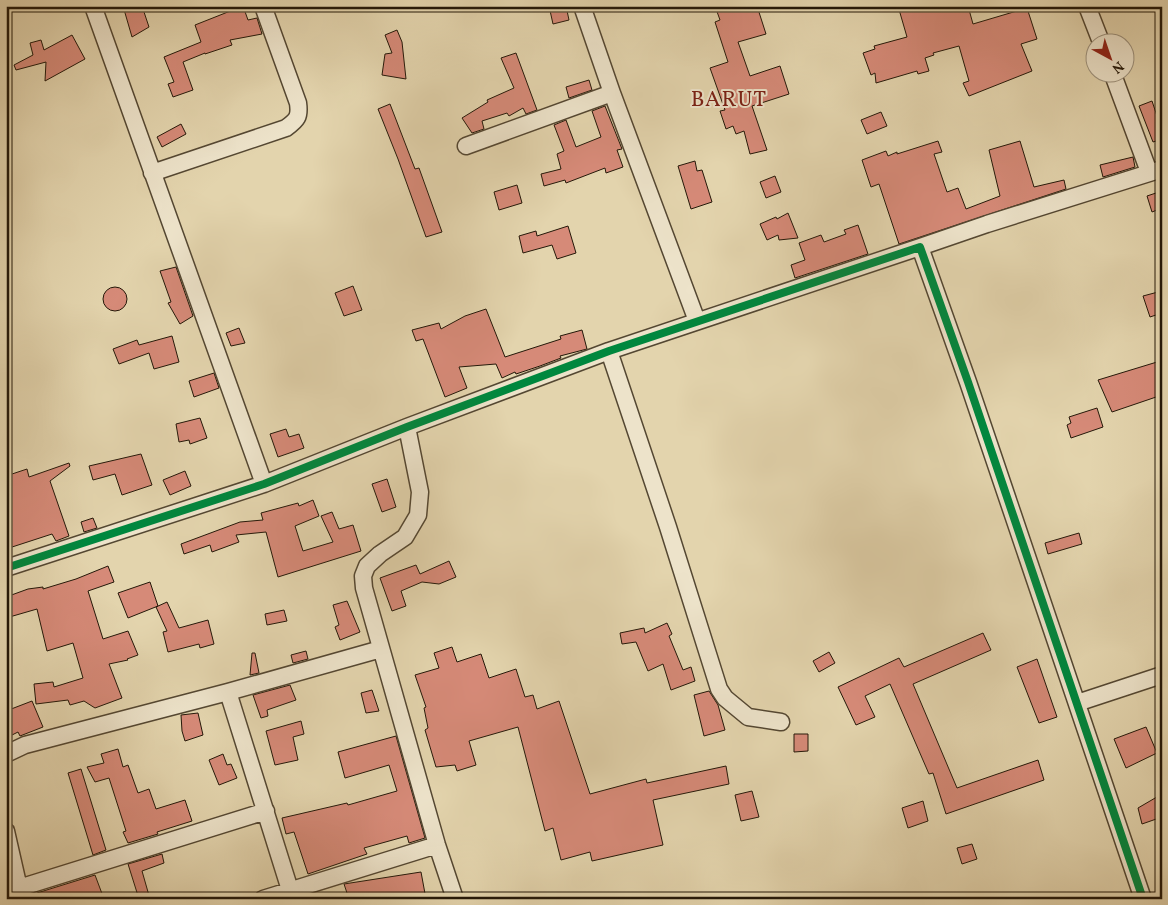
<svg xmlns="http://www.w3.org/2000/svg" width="1168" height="905" font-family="Vollkorn,serif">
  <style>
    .building { fill: #d68a78; stroke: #241809 }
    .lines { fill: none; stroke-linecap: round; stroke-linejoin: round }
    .street-casing { stroke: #544732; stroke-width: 19 }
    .street { stroke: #ede3ca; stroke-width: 16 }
    .cycleway-casing { stroke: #ede3ca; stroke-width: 11 }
    .cycleway { stroke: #00873e; stroke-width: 8 }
    .labels { text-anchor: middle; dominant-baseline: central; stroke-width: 4; stroke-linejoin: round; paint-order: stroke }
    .quarter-label { font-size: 22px; letter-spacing: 1px; fill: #7a1f14; stroke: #ede3ca }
  </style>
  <rect width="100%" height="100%" fill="#e3d4ad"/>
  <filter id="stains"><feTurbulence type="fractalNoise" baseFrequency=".004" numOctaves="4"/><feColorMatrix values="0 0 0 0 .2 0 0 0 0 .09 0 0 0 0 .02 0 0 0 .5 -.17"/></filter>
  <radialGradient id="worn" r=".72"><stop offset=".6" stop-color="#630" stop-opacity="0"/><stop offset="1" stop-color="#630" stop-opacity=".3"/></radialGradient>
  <path class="building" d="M 123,6 L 142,6 L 149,27 L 132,37 Z
    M 243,6 L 248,20 L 257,18 L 262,34 L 230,40 L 232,45 L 205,54 L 205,53 L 183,62 L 193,90 L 173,97 L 168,84 L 174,82 L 164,57 L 201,42 L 195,25 Z
    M 549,6 L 566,6 L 569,20 L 553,24 Z
    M 715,6 L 757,6 L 766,34 L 738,42 L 750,76 L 780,66 L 789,94 L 752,106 L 767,150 L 750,154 L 744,131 L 736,134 L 733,126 L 726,129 L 720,111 L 725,110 L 710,68 L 728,62 L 715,22 L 720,20 Z
    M 898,6 L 968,6 L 973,24 L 1027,8 L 1037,39 L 1021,44 L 1032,71 L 969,96 L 963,83 L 969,81 L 959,46 L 933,53 L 934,55 L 925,58 L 929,71 L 918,74 L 917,71 L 876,83 L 875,73 L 871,75 L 863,53 L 875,49 L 874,46 L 907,37 Z
    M 397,30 L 402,42 L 406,79 L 382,75 L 385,54 L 392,53 L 385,35 Z
    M 72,35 L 85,59 L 45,81 L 46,62 L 16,70 L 14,65 L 33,55 L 30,43 L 41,40 L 44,50 Z
    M 516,53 L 537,110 L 526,114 L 523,108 L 509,116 L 507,113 L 482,121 L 484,129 L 472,133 L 462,118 L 488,102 L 487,100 L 514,88 L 501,58 Z
    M 589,80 L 592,90 L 569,98 L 566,87 Z
    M 1152,101 L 1162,131 L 1162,139 L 1153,142 L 1139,106 Z
    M 390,104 L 415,169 L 419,168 L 442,232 L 426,237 L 398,159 L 378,109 Z
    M 605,106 L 622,149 L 617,150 L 623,167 L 606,173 L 605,168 L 566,183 L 565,180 L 544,186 L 541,174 L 561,169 L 557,154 L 564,151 L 554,125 L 566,120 L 576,147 L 601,137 L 592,111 Z
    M 881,112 L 887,126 L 867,134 L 861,120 Z
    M 181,124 L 186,134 L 162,147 L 157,137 Z
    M 938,141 L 942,152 L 934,154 L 947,192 L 958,188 L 966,209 L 1000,196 L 989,150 L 1020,141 L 1034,187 L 1064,180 L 1066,189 L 899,244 L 879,184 L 871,187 L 862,160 L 886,151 L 888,156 L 897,152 L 897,154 Z
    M 1133,157 L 1135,167 L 1103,177 L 1100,165 Z
    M 695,161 L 697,171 L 702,170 L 712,202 L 691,209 L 678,166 Z
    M 775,176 L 781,192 L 766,198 L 760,182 Z
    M 517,185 L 522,203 L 499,210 L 494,192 Z
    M 1162,191 L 1162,208 L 1152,212 L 1147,196 Z
    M 788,213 L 798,238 L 779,240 L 778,235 L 767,240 L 760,224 L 776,217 L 777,219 Z
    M 858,225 L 868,254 L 795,278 L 791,265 L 805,260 L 799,243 L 821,235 L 824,242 L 846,234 L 844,230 Z
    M 568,226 L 576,253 L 557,259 L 552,245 L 523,253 L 519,236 L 536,231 L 537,236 Z
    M 176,267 L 193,316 L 180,324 L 168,303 L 171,302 L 160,271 Z
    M 353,286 L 362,310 L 344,316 L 335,293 Z
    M103 299a12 12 0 1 1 24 0a12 12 0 1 1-24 0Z
    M 1158,292 L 1160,297 L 1162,296 L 1162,313 L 1150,317 L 1143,296 Z
    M 486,309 L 505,357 L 561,339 L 560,336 L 582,330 L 587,349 L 560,356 L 561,358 L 540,366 L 516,374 L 515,372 L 502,378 L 496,364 L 459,367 L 467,388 L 445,397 L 423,339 L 416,341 L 412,330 L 439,323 L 441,329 L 465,316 Z
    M 239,328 L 245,343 L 231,346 L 226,333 Z
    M 172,336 L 179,362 L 154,369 L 149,353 L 119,364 L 113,349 L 137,340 L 139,345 Z
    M 1157,362 L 1162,376 L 1162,395 L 1112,412 L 1098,380 Z
    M 214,373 L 219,388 L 194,397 L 189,381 Z
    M 1097,408 L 1103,427 L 1071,438 L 1067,425 L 1071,423 L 1069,417 Z
    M 200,418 L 207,438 L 190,444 L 189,440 L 179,442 L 176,424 Z
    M 286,429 L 289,437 L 299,434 L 304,448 L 278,457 L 270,434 Z
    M 141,454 L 152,485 L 122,495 L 115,474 L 93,480 L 89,466 Z
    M 69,463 L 70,466 L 50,481 L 69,536 L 56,541 L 52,534 L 9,548 L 6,541 L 6,526 L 11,525 L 6,508 L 6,476 L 27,469 L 29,477 Z
    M 185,471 L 191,486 L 170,495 L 163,480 Z
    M 387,479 L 396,507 L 382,512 L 372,484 Z
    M 313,500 L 319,516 L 295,526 L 303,551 L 333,542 L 321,516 L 332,512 L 339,529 L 353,525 L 361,551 L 278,577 L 266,532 L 236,535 L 239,542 L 212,552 L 210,545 L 184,554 L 181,544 L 240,522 L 263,520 L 261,513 L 298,503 L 299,506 Z
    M 93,518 L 97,528 L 84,532 L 81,522 Z
    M 1079,533 L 1082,544 L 1048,554 L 1045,543 Z
    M 449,561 L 456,577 L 439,584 L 422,582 L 401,591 L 406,606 L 392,611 L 380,578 L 416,565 L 420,574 Z
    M 108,566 L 114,582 L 88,591 L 103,639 L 128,631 L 138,655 L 127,659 L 128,660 L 109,664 L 122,698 L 95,708 L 84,701 L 70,705 L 68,700 L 36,704 L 34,684 L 53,682 L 54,687 L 83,678 L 73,643 L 47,651 L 37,609 L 6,618 L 6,597 L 28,589 L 43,587 L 43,589 L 76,579 Z
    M 150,582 L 158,606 L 128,618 L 118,593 Z
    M 347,601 L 360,632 L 340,640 L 335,627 L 339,625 L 333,605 Z
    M 167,602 L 179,628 L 208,620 L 214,644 L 200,648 L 199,644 L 168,652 L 163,632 L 167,631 L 156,607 Z
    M 284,610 L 287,621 L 267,625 L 265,614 Z
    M 667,623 L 672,634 L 669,636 L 683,670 L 691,667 L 695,681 L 671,690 L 663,664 L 648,671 L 636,642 L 622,644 L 620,633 L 644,628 L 645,633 Z
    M 983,633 L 991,650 L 913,684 L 957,788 L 1038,760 L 1044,780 L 946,814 L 933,773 L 929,774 L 890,684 L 865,696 L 875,717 L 856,725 L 838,687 L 899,658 L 904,667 Z
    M 452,647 L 457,662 L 481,654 L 489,678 L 516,669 L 525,697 L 533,695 L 537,709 L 559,701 L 590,794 L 646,779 L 647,783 L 726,766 L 729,784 L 653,800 L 663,845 L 592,861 L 590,852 L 561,860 L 553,828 L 545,831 L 518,727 L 469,741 L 476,765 L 457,771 L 455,765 L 436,767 L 425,730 L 428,728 L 424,708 L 426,707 L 415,675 L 439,668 L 434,653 Z
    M 306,651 L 308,659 L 293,663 L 291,655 Z
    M 829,652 L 835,663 L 819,672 L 813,661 Z
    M 252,653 L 255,653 L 259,673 L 250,675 Z
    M 1037,659 L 1057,717 L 1039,723 L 1017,667 Z
    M 290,685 L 296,700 L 267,710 L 268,716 L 261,718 L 253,695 Z
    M 372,690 L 379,711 L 366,713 L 361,693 Z
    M 709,691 L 718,705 L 725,730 L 704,736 L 694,695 Z
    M 32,701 L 43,727 L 20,736 L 18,732 L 6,738 L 6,711 Z
    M 198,713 L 203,735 L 185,741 L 182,731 L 181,715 Z
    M 301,721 L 304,734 L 293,737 L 298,760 L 275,765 L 266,731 Z
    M 1146,727 L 1157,753 L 1126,768 L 1114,739 Z
    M 794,734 L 808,734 L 808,751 L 794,752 Z
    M 396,736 L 425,838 L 409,843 L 407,836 L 364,848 L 367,854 L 308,874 L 294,832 L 286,834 L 282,818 L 347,803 L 348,805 L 397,791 L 389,765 L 345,778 L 338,752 Z
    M 118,749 L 123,767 L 128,765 L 138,793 L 149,789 L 156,809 L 185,800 L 192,821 L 157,832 L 158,834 L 128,843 L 123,832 L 126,831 L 109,778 L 95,782 L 87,767 L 104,763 L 101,754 Z
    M 223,754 L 227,765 L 231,764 L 237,778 L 219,785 L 209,760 Z
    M 81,769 L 106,850 L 93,855 L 68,773 Z
    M 752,791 L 759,817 L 741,821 L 735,795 Z
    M 1162,794 L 1162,817 L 1142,824 L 1138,808 Z
    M 923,801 L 928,821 L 908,828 L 902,808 Z
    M 972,844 L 977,859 L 962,864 L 957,848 Z
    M 162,854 L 164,863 L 142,871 L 150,899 L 139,899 L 128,864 Z
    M 421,872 L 426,899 L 349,899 L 344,884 Z
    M 95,875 L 104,899 L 39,899 L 37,893 Z"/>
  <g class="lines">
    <g class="street-casing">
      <path id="street" d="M 93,6 L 264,484
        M 582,6 L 612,93 L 697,321
        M 1087,6 L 1101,42
        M 1112,72 L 1149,172
        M 466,146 L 612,93
        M 152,173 L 286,128 C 297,120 300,117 298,103 L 263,6
        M 920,247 L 987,224 L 1162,169
        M 609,351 L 668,527 L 719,689 L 725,698 L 748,717 L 781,722
        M 407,427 L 420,492 L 418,515 L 405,537 L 380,554 L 367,566 L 363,576 L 364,588 L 437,845 L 455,899
        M 6,568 L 264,484 L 407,427 L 609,351 L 920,247 L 968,382 L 1143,899
        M 228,692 L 290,890
        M 1077,703 L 1162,675
        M 6,754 L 25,745 L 228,692 L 381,649
        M 6,831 L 21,897
        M 19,888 L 266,811
        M 263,899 L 437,845"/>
    </g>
    <use href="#street" class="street"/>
    <g class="cycleway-casing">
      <path id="cycleway" d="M 6,568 L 264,484 L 407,427 L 609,351 L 920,247 L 968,382 L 1143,899"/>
    </g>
    <use href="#cycleway" class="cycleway"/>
  </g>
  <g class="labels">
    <g class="quarter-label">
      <text x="729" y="100">BARUT</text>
    </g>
  </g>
  <rect width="1168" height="905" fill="none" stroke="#e3d4ad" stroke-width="25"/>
  <rect x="8" y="8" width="1153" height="890" fill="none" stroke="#241809" stroke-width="2.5"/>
  <rect x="12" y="12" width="1143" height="880" fill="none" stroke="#241809"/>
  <g transform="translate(1110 58) rotate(140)"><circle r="24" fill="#ede3ca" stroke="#9d927d"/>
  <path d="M0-4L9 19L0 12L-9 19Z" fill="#8f2418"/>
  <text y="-8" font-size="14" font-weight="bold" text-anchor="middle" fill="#241809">N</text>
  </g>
  <rect width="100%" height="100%" filter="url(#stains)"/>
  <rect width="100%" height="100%" fill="url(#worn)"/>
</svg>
